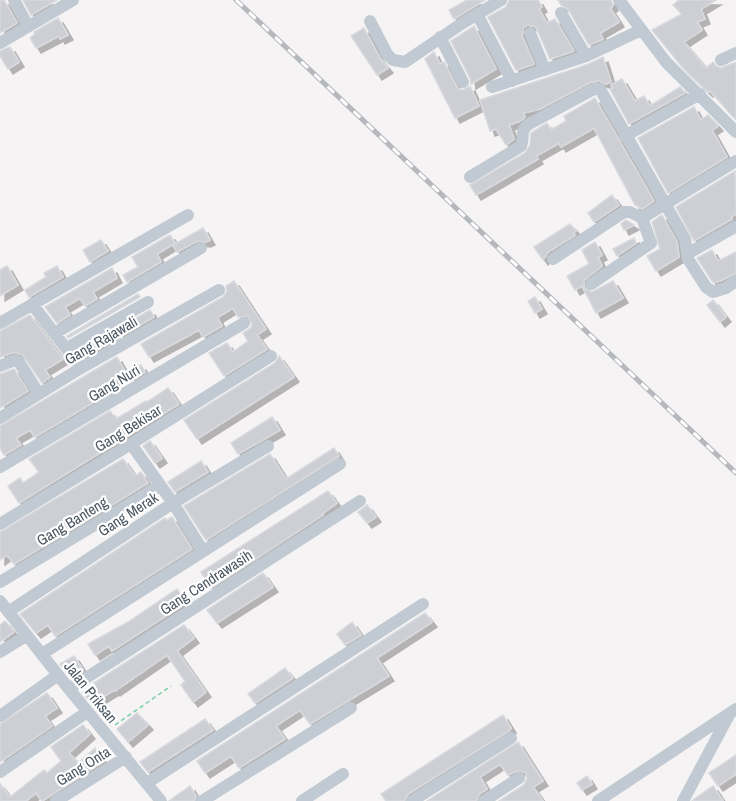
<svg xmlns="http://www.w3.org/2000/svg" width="736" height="801" font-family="'Archivo Narrow',sans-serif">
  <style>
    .building { fill: #cdcfd5; stroke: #d7d9de; stroke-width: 1.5; filter: url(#shadow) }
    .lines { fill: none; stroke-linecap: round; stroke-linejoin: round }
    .path { stroke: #7ad0a6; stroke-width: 1.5; stroke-dasharray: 4.5 3; stroke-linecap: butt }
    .street { stroke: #c1cad2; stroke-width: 12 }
    .rail-casing { stroke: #b5b8bd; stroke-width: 5 }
    .rail { stroke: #fff; stroke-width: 3; stroke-dasharray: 9; stroke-linecap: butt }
    .labels { text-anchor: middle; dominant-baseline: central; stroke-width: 4.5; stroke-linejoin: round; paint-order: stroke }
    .street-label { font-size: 15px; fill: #4a5661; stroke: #fff }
  </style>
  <defs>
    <filter id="shadow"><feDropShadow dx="5" dy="5" stdDeviation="0" flood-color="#0004"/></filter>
  </defs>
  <rect width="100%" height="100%" fill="#f5f3f3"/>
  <path class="building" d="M 0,0 L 4,0 L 17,23 L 0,33 Z
    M 23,0 L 57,0 L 31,15 Z
    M 467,0 L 485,0 L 454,19 L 449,10 Z
    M 509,0 L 538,0 L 542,7 L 539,9 L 547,23 L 555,19 L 574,51 L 550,59 L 537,29 L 535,26 L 527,25 L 523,28 L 522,36 L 534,64 L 516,70 L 488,17 L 506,7 Z
    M 558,0 L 611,0 L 613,6 L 610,8 L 619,22 L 600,33 L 603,39 L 589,45 L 568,9 L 561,5 Z
    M 679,0 L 716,0 L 701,9 L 705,19 L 697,22 L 702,30 L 684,42 L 706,68 L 713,62 L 716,66 L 721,68 L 736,62 L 736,120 L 710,91 L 708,92 L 683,68 L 652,30 L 682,14 L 673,5 Z
    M 58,18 L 68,35 L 60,39 L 59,36 L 36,48 L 30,38 L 35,34 L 34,32 Z
    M 474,26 L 496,69 L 471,84 L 470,78 L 451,41 Z
    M 364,28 L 380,58 L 388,68 L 377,75 L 351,36 Z
    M 10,47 L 19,62 L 8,69 L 0,56 L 0,51 Z
    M 434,52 L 440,64 L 444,62 L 458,89 L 463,90 L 470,86 L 479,106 L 455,118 L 425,59 Z
    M 603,57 L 611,82 L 606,84 L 600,81 L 591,82 L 540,109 L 523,113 L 525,117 L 520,121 L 509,125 L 514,139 L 506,145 L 496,129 L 490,131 L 480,100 L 589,64 Z
    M 622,79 L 635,101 L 644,96 L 650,106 L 680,87 L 685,93 L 629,124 L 610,89 L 613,88 L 611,85 Z
    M 595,98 L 654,201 L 642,209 L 635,205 L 594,128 L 561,147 L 559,143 L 536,156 L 538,159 L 476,195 L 470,185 L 525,153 L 530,145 L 531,133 L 547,123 L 551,130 L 566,121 L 564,116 Z
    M 694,107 L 701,120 L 708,115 L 718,126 L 712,130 L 727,157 L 668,193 L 638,138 Z
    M 735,171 L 736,214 L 731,217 L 732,219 L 694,241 L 676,207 Z
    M 612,195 L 619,205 L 594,222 L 588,213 Z
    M 662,215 L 677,242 L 679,257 L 656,271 L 647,256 L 660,249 L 652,222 Z
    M 626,220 L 634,225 L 624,230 L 621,224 Z
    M 570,224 L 576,231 L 573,233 L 575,235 L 548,252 L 543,260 L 534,247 Z
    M 203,228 L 210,240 L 206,242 L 197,241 L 177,252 L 173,245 Z
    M 170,235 L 175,243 L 157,254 L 161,262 L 127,282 L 123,275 L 138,267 L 132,257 Z
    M 634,238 L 636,243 L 617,256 L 613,249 Z
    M 101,240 L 108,251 L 90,262 L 83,250 Z
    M 595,242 L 602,255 L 598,257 L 602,266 L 584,280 L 584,288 L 592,292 L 613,281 L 623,298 L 596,313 L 582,286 L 575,290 L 567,276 L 589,264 L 582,250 Z
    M 712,250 L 718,261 L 736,252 L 736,273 L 722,280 L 714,283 L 712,281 L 697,258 Z
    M 7,266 L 18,285 L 0,296 L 0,270 Z
    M 57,266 L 63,277 L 29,297 L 25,290 L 46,277 L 44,273 Z
    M 112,268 L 117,278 L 93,292 L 97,299 L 85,306 L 80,298 L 65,307 L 70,315 L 57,323 L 45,307 Z
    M 234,281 L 266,329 L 257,335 L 267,349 L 224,376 L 209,353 L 227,343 L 233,352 L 248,341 L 243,333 L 251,328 L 252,324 L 248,316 L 238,317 L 233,308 L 218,317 L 218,319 L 222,326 L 203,337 L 199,330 L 149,357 L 141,344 L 223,297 L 227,291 L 226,286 Z
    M 138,294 L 140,297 L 68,338 L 67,336 Z
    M 535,297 L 542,309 L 535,313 L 528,301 Z
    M 713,300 L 726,317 L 720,322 L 707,305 Z
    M 150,310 L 154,317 L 121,336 L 117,329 Z
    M 30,315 L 63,359 L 45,370 L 50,377 L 42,383 L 23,355 L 15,352 L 0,357 L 0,331 Z
    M 103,337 L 107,344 L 83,357 L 78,351 Z
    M 279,356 L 294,377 L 197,439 L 184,420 L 275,363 Z
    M 117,357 L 126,373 L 114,381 L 118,388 L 35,437 L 30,430 L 16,438 L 21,445 L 4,455 L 0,448 L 0,426 Z
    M 141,365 L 145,372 L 132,380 L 128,373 Z
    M 14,369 L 28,391 L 0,408 L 0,374 Z
    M 168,388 L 179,404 L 19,503 L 8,486 L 20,478 L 23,483 L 39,472 L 29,459 L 110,411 L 116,419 L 146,401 L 147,402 Z
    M 272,417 L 280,430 L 238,454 L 231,443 Z
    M 150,441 L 162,458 L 155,463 L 143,446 Z
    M 334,448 L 339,456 L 206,540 L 184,506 L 270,454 L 286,479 Z
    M 123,459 L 135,476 L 141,472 L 148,483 L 14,564 L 7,555 L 0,560 L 0,532 Z
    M 201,461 L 208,472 L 175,492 L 168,482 Z
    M 328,491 L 337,503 L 322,514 L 323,515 L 211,588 L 201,572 Z
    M 367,505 L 376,517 L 367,523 L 358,512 Z
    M 172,517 L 192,549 L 55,636 L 48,625 L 36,633 L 20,614 L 165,518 L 167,520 Z
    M 263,573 L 273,587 L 217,623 L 207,610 Z
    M 177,589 L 186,603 L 112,651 L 109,646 L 95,655 L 88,644 L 128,622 Z
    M 425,613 L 432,622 L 377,658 L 389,676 L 310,724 L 300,710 L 276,726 L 285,739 L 239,768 L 231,756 L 205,773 L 197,761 Z
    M 5,621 L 14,632 L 0,642 L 0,625 Z
    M 352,622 L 361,635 L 345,645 L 337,634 Z
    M 184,625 L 194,638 L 177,651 L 206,692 L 193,702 L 181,685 L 185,681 L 167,655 L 115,691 L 114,690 L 93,703 L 107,718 L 105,720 L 82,692 L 84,693 L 96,685 L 94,683 Z
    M 74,656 L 83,670 L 71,678 L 60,664 Z
    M 285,668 L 293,678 L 255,703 L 248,694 Z
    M 47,693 L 57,708 L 45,716 L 52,726 L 0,762 L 0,724 Z
    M 137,713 L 148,725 L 128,742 L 117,729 Z
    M 503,715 L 511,728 L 510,730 L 408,794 L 404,801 L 386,801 L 381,794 Z
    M 205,719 L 213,730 L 148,772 L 140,762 Z
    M 83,725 L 90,734 L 69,753 L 78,763 L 95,748 L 104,761 L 42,801 L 36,793 L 26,801 L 0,801 L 0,784 L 10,797 L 44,770 L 47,773 L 61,761 L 51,747 Z
    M 518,742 L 543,781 L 533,787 L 543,801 L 499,801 L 524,785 L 527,778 L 526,773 L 519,770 L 508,775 L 500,764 L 480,777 L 487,789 L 479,794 L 476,801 L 427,801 Z
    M 736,755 L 736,774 L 718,786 L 709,773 Z
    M 587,776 L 592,784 L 582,790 L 577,783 Z
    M 190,786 L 196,796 L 194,801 L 169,801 Z
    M 713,786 L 723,801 L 692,801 L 693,800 Z"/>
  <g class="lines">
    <path class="path" d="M 115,725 L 171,686"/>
    <path class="street" d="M 14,0 L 28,26
      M 619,0 L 666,62 L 736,132
      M 561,13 L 586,56
      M 477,14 L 512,81
      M 370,21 L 387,54 L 393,60 L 405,62 L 461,24 L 501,0
      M 530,33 L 545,70
      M 440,37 L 463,82
      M 0,43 L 73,0
      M 721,60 L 736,53
      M 492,87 L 586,56 L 641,30
      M 625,136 L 700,94
      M 470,177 L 521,146 C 525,137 519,131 529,124 L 594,89 L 600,89 L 685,239 L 688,259 L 706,287 L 713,292 L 726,288 L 736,281
      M 642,218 L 736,161
      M 687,254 L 735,227
      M 553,259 L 624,212 L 630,212 L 642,218 L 651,243 L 591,284
      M 32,304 L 81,368
      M 0,323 L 188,215
      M 106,327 L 119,347
      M 55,333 L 201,248
      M 67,348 L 148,302
      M 0,366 L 15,360 L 19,362 L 39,394
      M 0,418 L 81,368 L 219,290
      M 131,444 L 173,503 L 203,551
      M 0,467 L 244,323
      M 0,524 L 131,444 L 271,356
      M 0,582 L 159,486
      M 0,601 L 69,689 L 161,801
      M 8,612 L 173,503 L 268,446
      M 0,652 L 26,636
      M 42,654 L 340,464
      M 69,689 L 360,501
      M 0,716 L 58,675
      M 0,772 L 87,712
      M 147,783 L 423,604
      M 56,801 L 126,757
      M 202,801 L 351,708
      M 302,801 L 343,774
      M 412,801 L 511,738
      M 484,801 L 519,778
      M 598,801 L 736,709
      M 683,801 L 729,715"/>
    <g class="rail-casing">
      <path id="rail" d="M 236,0 L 736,473"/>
    </g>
    <use href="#rail" class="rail"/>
  </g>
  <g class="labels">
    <g class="street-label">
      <text transform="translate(101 340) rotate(-30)">Gang Rajawali</text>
      <text transform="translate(114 383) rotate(-31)">Gang Nuri</text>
      <text transform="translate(128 428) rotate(-32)">Gang Bekisar</text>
      <text transform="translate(128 514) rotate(-33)">Gang Merak</text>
      <text transform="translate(72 521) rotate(-31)">Gang Banteng</text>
      <text transform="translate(206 582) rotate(-33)">Gang Cendrawasih</text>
      <text transform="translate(91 692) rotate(51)">Jalan Priksan</text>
      <text transform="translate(83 766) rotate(-32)">Gang Onta</text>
    </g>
  </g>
</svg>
